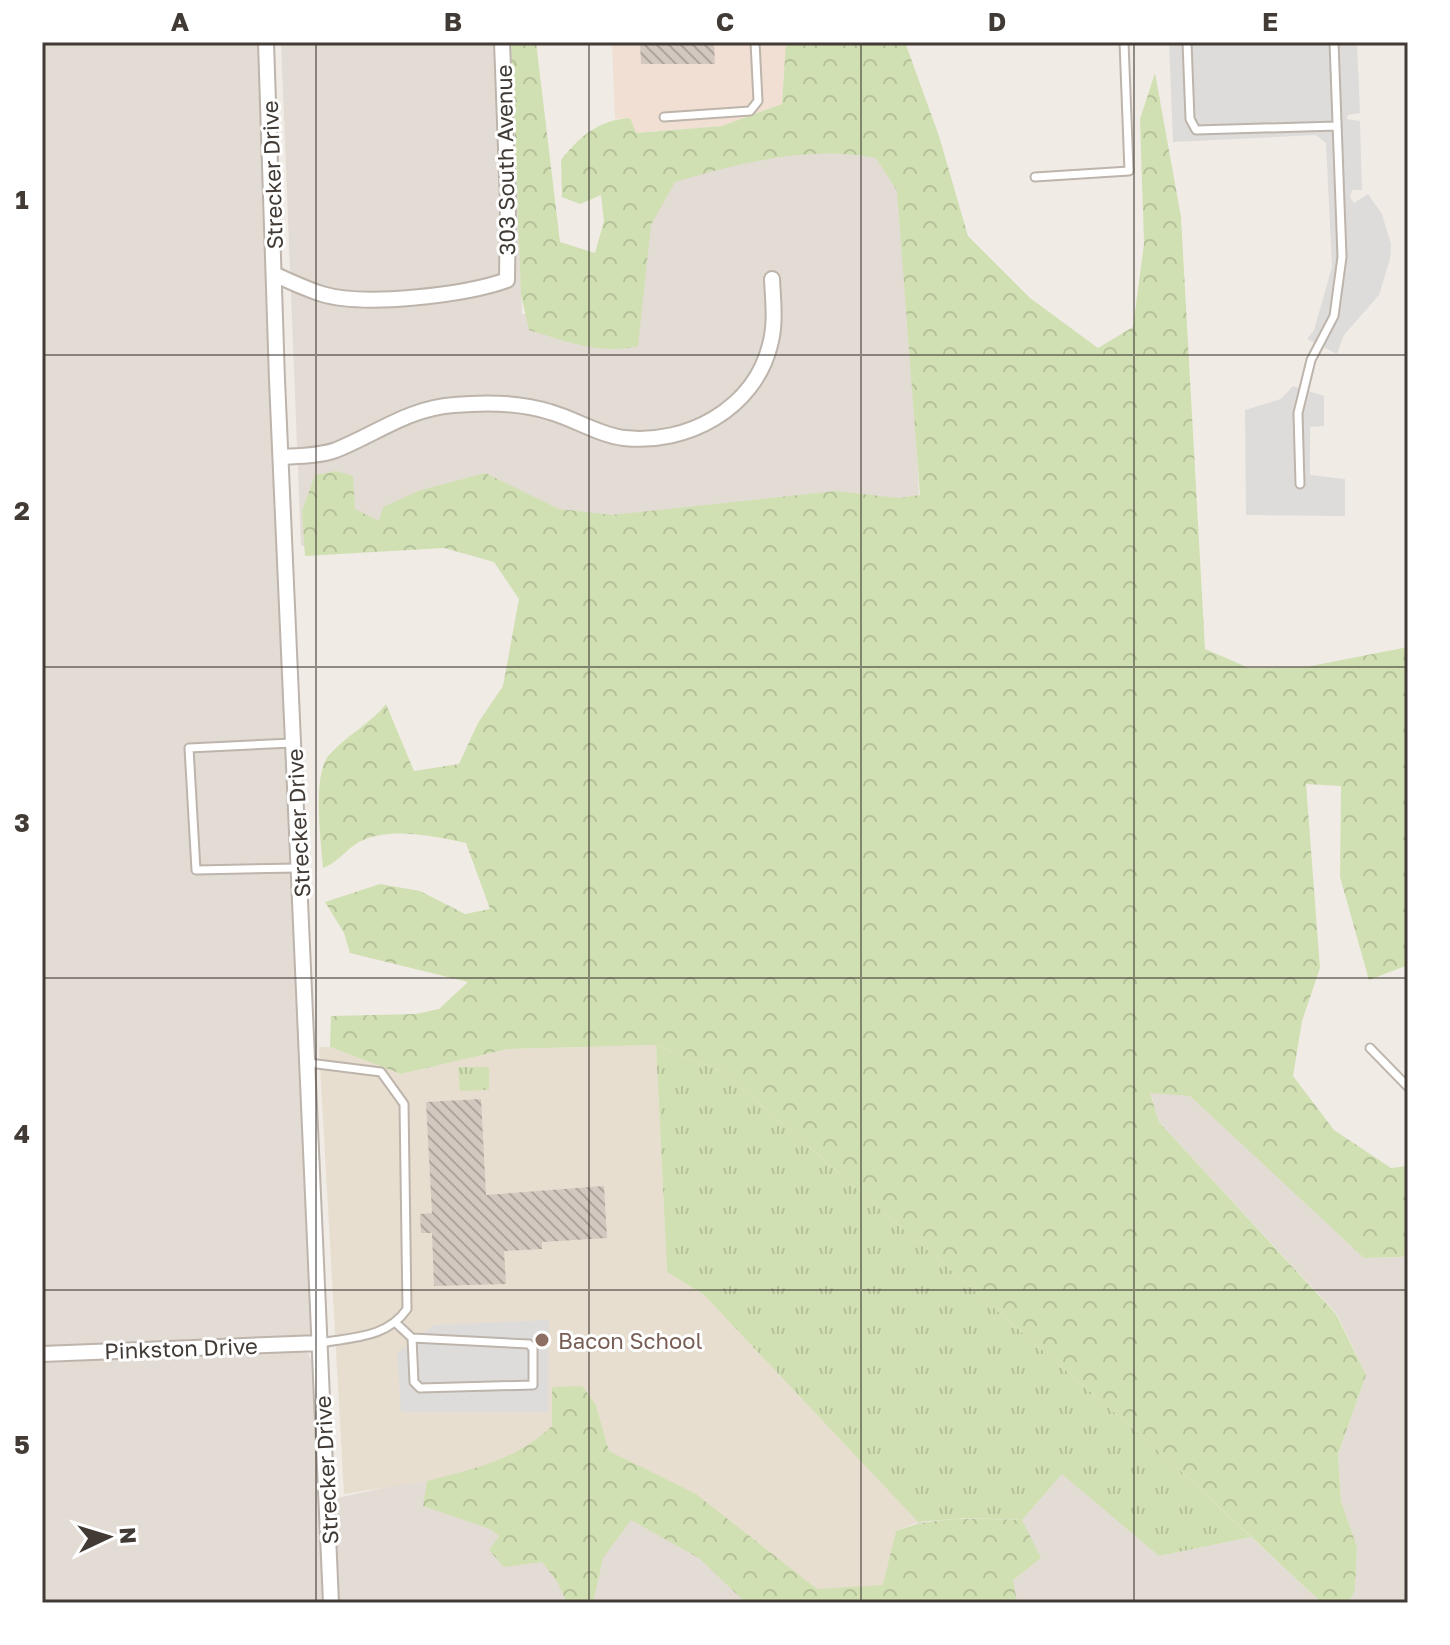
<svg xmlns="http://www.w3.org/2000/svg" width="1450" height="1645" font-family="'Golos Text',sans-serif">
  <style>
    .residential { fill: #e3dcd4 }
    .commercial { fill: #f0dfd2 }
    .education { fill: #e7ded0 }
    .grass { fill: url(#grass-tufts) }
    .forest { fill: url(#forest-crowns) }
    .parking { fill: #dedcda }
    .building { fill: url(#building-back-hatch) }
    .lines { fill: none; stroke-linecap: round; stroke-linejoin: round }
    .service-casing { stroke: #bdb4ac; stroke-width: 11 }
    .minor-casing { stroke: #bdb4ac; stroke-width: 18 }
    .service { stroke: #fff; stroke-width: 7 }
    .minor { stroke: #fff; stroke-width: 14 }
    .grid { fill: none; stroke: #423b35; stroke-width: 2; stroke-opacity: 0.55 }
    .education-dot { fill: #8d6e63; stroke: #fff; stroke-width: 3 }
    .labels { text-anchor: middle; dominant-baseline: central; stroke-width: 6; stroke-linejoin: round; paint-order: stroke }
    .street-label { font-size: 22px; fill: #423b35; stroke: #fff }
    .education-label { font-size: 22px; fill: #785e54; stroke: #fff; text-anchor: start }
    .neatline { fill: none; stroke: #423b35; stroke-width: 3 }
    .grid-label { font-size: 26px; text-anchor: middle; font-weight: bold; fill: #423b35 }
  </style>
  <defs>
    <pattern id="grass-tufts" width="24" height="20" patternUnits="userSpaceOnUse" patternTransform="scale(2)"><rect width="24" height="20" fill="#d1e0b2"/><path d="M3 7l-1-3M5 7V3M7 7l1-3M15 17l-1-3M17 17v-4M19 17l1-3" fill="none" stroke="#b5c19a"/></pattern>
    <pattern id="forest-crowns" width="20" height="18" patternUnits="userSpaceOnUse" patternTransform="scale(2)"><rect width="20" height="18" fill="#d1e0b2"/><path d="M2 6a3 3 0 1 1 6 0M12 15a3 3 0 1 1 6 0" fill="none" stroke="#b5c19a"/></pattern>
    <pattern id="building-back-hatch" width="6" height="6" patternUnits="userSpaceOnUse" patternTransform="scale(2)"><rect width="6" height="6" fill="#d3c8bf"/><path d="M-1 5l2 2M0 0l6 6M5-1l2 2" fill="none" stroke="#ada49c"/></pattern>
  </defs>
  <rect width="100%" height="100%" fill="#f0ebe5"/>
  <path class="residential" d="M 42,42 L 266,42 L 320,1343 L 42,1354 Z
    M 281,42 L 511,42 L 522,314 L 630,309 L 622,147 L 901,133 L 920,515 L 301,546 Z
    M 1150,1092 L 1190,1095 L 1364,1258 L 1402,1257 L 1408,1252 L 1408,1598 L 1404,1603 L 1349,1603 L 1355,1590 L 1357,1547 L 1341,1501 L 1338,1454 L 1366,1375 L 1337,1314 L 1159,1122 Z
    M 307,1350 L 312,1362 L 319,1502 L 489,1465 L 817,1589 L 918,1522 L 1022,1520 L 1062,1473 L 1159,1556 L 1251,1537 L 1322,1603 L 42,1603 L 42,1363 Z"/>
  <path class="commercial" d="M 612,42 L 786,42 L 782,104 L 723,126 L 635,133 L 630,118 L 615,119 Z"/>
  <path class="education" d="M 656,1045 L 667,1272 L 704,1295 L 918,1522 L 896,1531 L 883,1585 L 817,1589 L 655,1475 L 609,1451 L 596,1405 L 552,1426 L 532,1445 L 489,1465 L 427,1481 L 344,1494 L 319,1047 L 330,1047 L 401,1074 L 508,1049 Z"/>
  <path class="grass" d="M 656,1045 L 723,1072 L 1171,1462 L 1251,1537 L 1159,1556 L 1062,1474 L 1022,1520 L 967,1518 L 918,1522 L 704,1295 L 667,1272 Z
    M 458,1067 L 489,1067 L 489,1090 L 460,1091 Z"/>
  <path class="forest" d="M 511,42 L 536,42 L 560,242 L 595,253 L 604,221 L 601,195 L 580,204 L 562,197 L 561,160 C 580,136 599,120 630,118 L 636,133 L 722,126 L 782,104 L 786,42 L 905,42 L 939,136 L 968,236 L 1030,298 L 1098,348 L 1133,327 L 1144,244 L 1140,119 L 1155,73 L 1181,217 L 1205,649 L 1249,668 L 1306,667 L 1408,647 L 1408,965 L 1369,980 L 1340,877 L 1341,786 L 1306,784 L 1320,968 L 1302,1021 L 1293,1076 L 1334,1130 L 1391,1168 L 1408,1166 L 1408,1252 L 1402,1257 L 1364,1258 L 1190,1096 L 1150,1093 L 1159,1122 L 1336,1314 L 1366,1375 L 1338,1454 L 1341,1501 L 1357,1547 L 1355,1590 L 1349,1603 L 1322,1603 L 1171,1462 L 723,1072 L 656,1045 L 508,1049 L 401,1074 L 330,1047 L 331,1016 L 416,1014 L 439,1009 L 468,982 L 350,953 L 344,933 L 325,902 L 380,884 L 420,891 L 465,914 L 490,909 L 466,843 C 435,836 389,826 359,842 C 345,850 339,862 323,868 C 321,842 312,775 329,755 C 347,735 369,725 386,704 L 414,771 L 459,764 L 478,723 L 503,686 L 519,599 L 494,562 L 444,548 L 305,556 L 302,511 L 315,475 L 336,471 L 353,476 L 355,509 L 379,521 L 383,507 L 418,491 L 485,473 L 559,509 L 612,515 L 836,491 L 898,498 L 920,495 L 897,191 L 876,158 C 809,145 740,163 675,182 L 651,225 L 638,346 C 600,355 565,341 529,330 L 521,295 Z
    M 582,1386 L 596,1405 L 609,1451 L 696,1494 L 817,1589 L 883,1585 L 896,1531 C 936,1515 979,1519 1022,1520 L 1041,1558 L 1013,1580 L 1017,1603 L 746,1603 L 699,1558 L 631,1520 L 603,1558 L 593,1603 L 562,1603 L 565,1599 L 558,1583 L 542,1562 L 504,1567 L 489,1550 L 499,1536 L 490,1529 L 423,1506 L 427,1481 C 473,1469 517,1460 552,1426 L 552,1387 Z"/>
  <path class="parking" d="M 1169,42 L 1357,42 L 1360,113 L 1348,115 L 1347,119 L 1360,121 L 1362,190 L 1352,190 L 1350,197 L 1354,203 L 1368,194 L 1382,214 L 1391,244 L 1390,259 L 1379,295 L 1344,335 L 1337,354 L 1307,339 L 1314,330 L 1332,267 L 1326,143 L 1316,135 L 1173,142 Z
    M 1293,386 L 1324,396 L 1324,426 L 1310,427 L 1310,475 L 1345,479 L 1345,516 L 1246,515 L 1245,410 L 1281,399 Z
    M 549,1320 L 548,1412 L 401,1412 L 397,1353 L 434,1325 Z"/>
  <path class="building" d="M 640,42 L 714,42 L 715,64 L 641,64 Z
    M 481,1099 L 486,1195 L 604,1186 L 607,1238 L 542,1242 L 542,1249 L 504,1251 L 506,1284 L 434,1286 L 432,1233 L 421,1233 L 420,1214 L 432,1213 L 426,1102 Z"/>
  <g class="lines">
    <g class="service-casing">
      <path id="service" d="M 1187,42 L 1190,119 L 1196,130 L 1337,126
        M 664,117 L 750,111 L 758,101 L 755,42
        M 1035,177 L 1129,171 L 1124,42
        M 1300,484 L 1298,413 L 1311,360 L 1334,316 L 1342,257 L 1334,42
        M 292,743 L 189,748 L 196,870 L 298,868
        M 1370,1048 L 1408,1087
        M 309,1063 L 381,1072 L 404,1104 L 407,1309 C 387,1338 353,1337 320,1343
        M 397,1324 L 412,1338 L 529,1344 L 533,1349 L 533,1385 L 420,1388 L 414,1382 L 412,1338"/>
    </g>
    <g class="minor-casing">
      <path id="minor" d="M 266,42 L 277,380 L 331,1603
        M 276,275 C 291,282 306,289 322,294 C 364,307 466,295 507,280 L 508,202 L 502,42
        M 282,457 C 299,456 319,456 336,450 C 376,434 409,408 454,405 C 487,402 519,402 550,412 C 575,419 599,435 624,438 C 687,445 754,409 770,345 C 776,324 773,300 772,279
        M 42,1354 L 320,1343"/>
    </g>
    <use href="#service" class="service"/>
    <use href="#minor" class="minor"/>
  </g>
  <path class="grid" d="M 316,42 L 316,1603M 589,42 L 589,1603M 861,42 L 861,1603M 1134,42 L 1134,1603M 42,355 L 1408,355M 42,667 L 1408,667M 42,978 L 1408,978M 42,1290 L 1408,1290"/>
  <circle class="education-dot" cx="542" cy="1340" r="8"/>
  <g class="labels">
    <g class="street-label">
      <text transform="translate(505 160) rotate(-91)">303 South Avenue</text>
      <text transform="translate(272 175) rotate(-92)">Strecker Drive</text>
      <text transform="translate(298 823) rotate(-93)">Strecker Drive</text>
      <text transform="translate(181 1348) rotate(-2)">Pinkston Drive</text>
      <text transform="translate(326 1470) rotate(-93)">Strecker Drive</text>
    </g>
    <g class="education-label">
      <text x="558" y="1340">Bacon School</text>
    </g>
  </g>
  <rect width="1450" height="1645" fill="none" stroke="#ffffff" stroke-width="88"/>
  <g transform="translate(108 1537) rotate(86)" stroke="#ffffff" stroke-width="6" paint-order="stroke">
  <path d="M0-6L14 30L0 20L-14 30Z" fill="#423b35"/>
  <text y="-12" font-size="22" font-weight="bold" text-anchor="middle" fill="#423b35">N</text>
  </g>
  <rect x="44" y="44" width="1362" height="1557" class="neatline"/>
  <g class="grid-label">
    <text x="180" y="31">A</text>
    <text x="453" y="31">B</text>
    <text x="725" y="31">C</text>
    <text x="997" y="31">D</text>
    <text x="1270" y="31">E</text>
    <text x="22" y="209">1</text>
    <text x="22" y="520">2</text>
    <text x="22" y="832">3</text>
    <text x="22" y="1143">4</text>
    <text x="22" y="1454">5</text>
  </g>
</svg>
